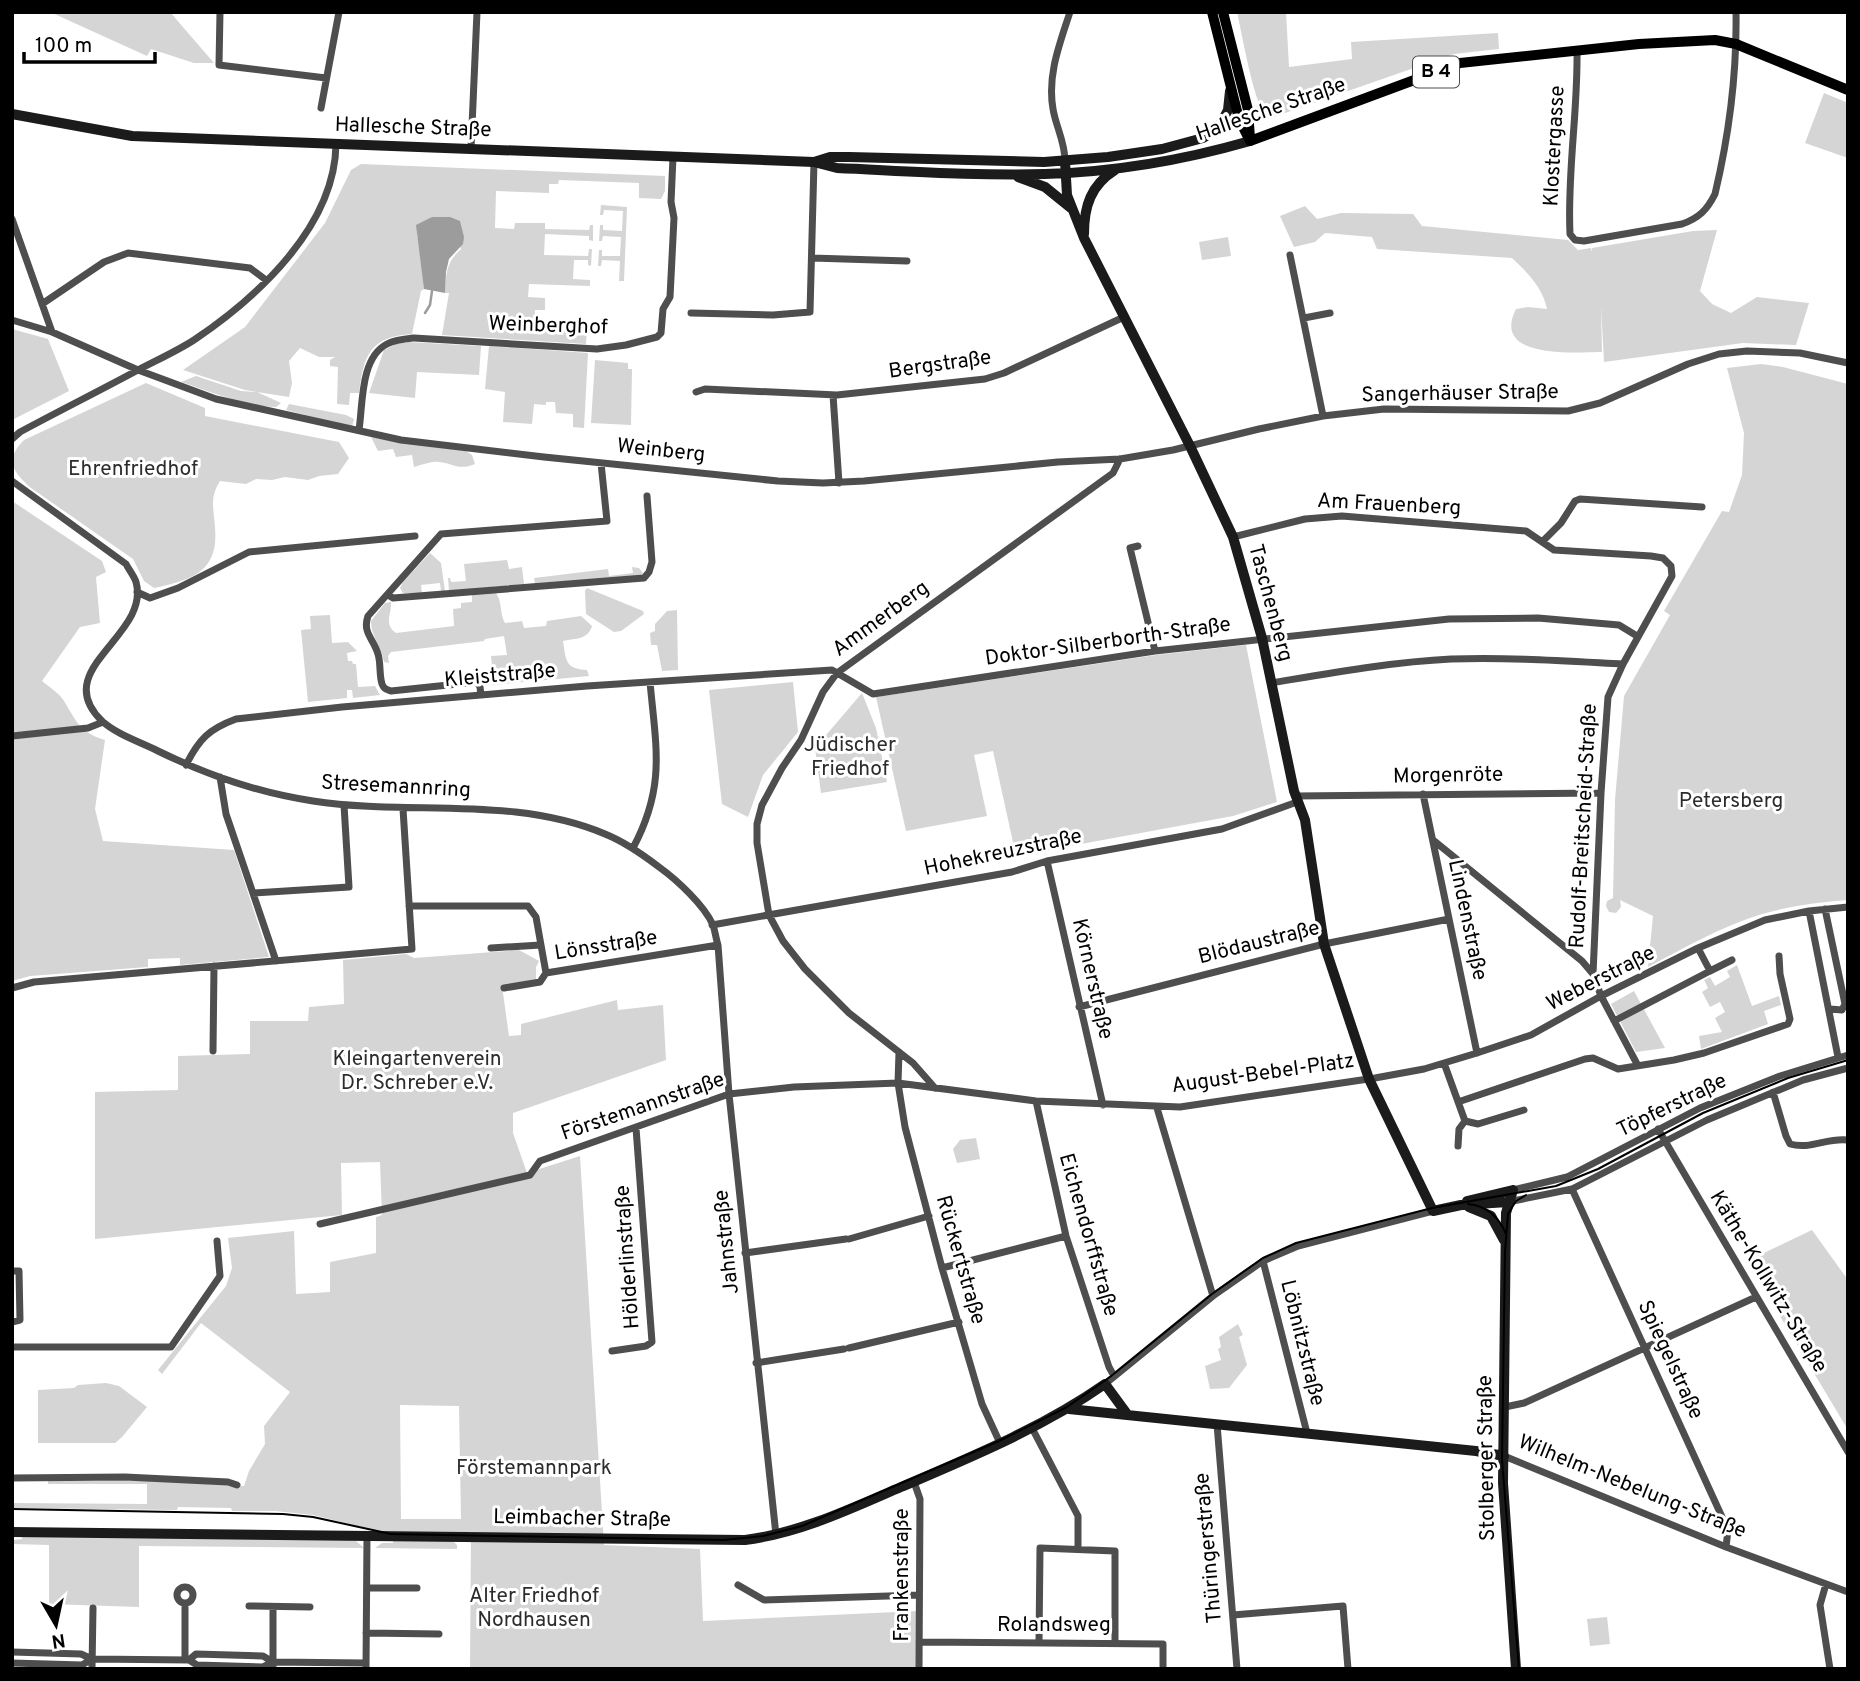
<svg xmlns="http://www.w3.org/2000/svg" width="1860" height="1681" font-family="Overpass,sans-serif">
  <style>
    .green { fill: #d5d5d5; fill-rule: evenodd }
    .water { fill: #9c9c9c }
    .lines { fill: none; stroke-linecap: round; stroke-linejoin: round }
    .stream { stroke: #9c9c9c; stroke-width: 2.5 }
    .street { stroke: #4e4e4e; stroke-width: 7 }
    .secondary { stroke: #1b1b1b; stroke-width: 10 }
    .primary { stroke: #000; stroke-width: 10 }
    .tram { stroke: #000; stroke-width: 2 }
    .labels { text-anchor: middle; dominant-baseline: central; stroke-width: 6; stroke-linejoin: round; paint-order: stroke }
    .shield { fill: #fff; stroke: #4c4c4c; stroke-width: 2 }
    .shield-label { font-size: 19px; font-weight: bold; fill: #000 }
    .street-label { font-size: 21px; fill: #000; stroke: #fff }
    .park-label { font-size: 21px; fill: #2c2c2c; stroke: #fff }
  </style>
  <rect width="100%" height="100%" fill="#fff"/>
  <path class="green" d="M 50,12 L 170,12 L 214,63 L 194,63 L 151,49 L 147,56 Z
    M 1237,12 L 1286,12 L 1289,67 L 1352,59 L 1351,42 L 1498,33 L 1499,49 L 1454,54 L 1268,119 C 1254,107 1242,33 1237,12 Z
    M 1824,93 L 1848,103 L 1848,158 L 1805,143 Z
    M 361,164 L 665,176 L 665,191 L 661,199 L 639,198 L 639,183 L 559,180 L 558,184 L 549,184 L 549,193 L 496,191 L 495,228 L 514,229 L 515,223 L 545,223 L 545,229 L 589,230 L 590,225 L 593,225 L 593,241 L 589,240 L 589,236 L 545,234 L 544,255 L 588,256 L 589,249 L 592,249 L 591,266 L 588,265 L 588,260 L 574,260 L 573,279 L 590,280 L 590,286 L 529,284 L 528,297 L 545,298 L 545,310 L 535,310 L 535,327 L 587,330 L 586,344 L 442,335 L 449,293 L 445,293 C 446,274 446,262 461,249 L 450,217 L 432,217 L 417,234 L 422,260 L 424,289 L 421,291 L 412,334 C 369,337 364,355 359,393 L 350,393 L 349,405 L 337,404 L 338,367 L 330,366 L 330,360 L 335,357 L 319,357 L 300,348 L 289,361 L 292,383 L 289,397 L 245,390 L 183,370 L 245,327 L 325,223 L 351,170 Z
    M 601,205 L 627,207 L 624,281 L 619,281 L 620,261 L 602,260 L 601,266 L 598,266 L 599,250 L 602,250 L 602,256 L 620,256 L 621,237 L 603,236 L 602,241 L 599,241 L 600,225 L 603,225 L 603,230 L 622,231 L 623,211 L 604,210 L 603,215 L 600,215 Z
    M 1305,206 L 1317,219 L 1341,213 L 1413,214 L 1422,226 L 1568,240 L 1578,250 L 1591,248 L 1592,252 L 1592,248 L 1693,231 L 1717,230 L 1700,291 L 1712,304 L 1731,313 L 1757,297 L 1809,303 L 1796,345 L 1743,343 L 1604,362 L 1601,306 L 1602,352 C 1577,352 1490,360 1516,309 L 1528,307 L 1547,309 C 1543,288 1527,272 1512,258 L 1377,249 L 1372,237 L 1325,233 L 1315,242 L 1294,247 L 1280,216 Z
    M 1228,237 L 1231,256 L 1202,260 L 1199,242 Z
    M 12,329 L 48,339 L 69,391 L 12,420 Z
    M 409,342 L 481,346 L 479,375 L 417,372 L 415,398 L 369,393 L 384,350 L 396,344 Z
    M 489,346 L 588,353 L 584,428 L 573,427 L 573,414 L 556,413 L 555,402 L 546,402 L 546,405 L 534,404 L 532,424 L 503,422 L 505,392 L 485,389 Z
    M 595,360 L 628,363 L 628,369 L 632,369 L 631,425 L 591,423 Z
    M 1761,364 L 1783,367 L 1848,384 L 1848,900 C 1819,902 1790,906 1762,914 C 1722,926 1684,948 1648,967 L 1653,916 L 1620,900 L 1621,907 L 1616,913 L 1609,912 L 1606,906 L 1607,901 L 1613,898 L 1615,800 L 1624,696 L 1670,615 L 1664,611 L 1722,511 L 1729,512 L 1742,475 L 1744,433 L 1727,368 Z
    M 196,376 L 241,391 L 257,392 L 281,403 L 276,407 C 247,407 209,391 181,382 Z
    M 146,383 L 205,408 L 205,416 L 339,442 L 349,458 L 338,474 L 319,476 L 308,480 L 285,477 L 272,480 L 256,479 L 246,484 L 220,481 C 209,499 214,508 215,528 C 219,573 190,580 154,588 L 144,581 L 133,559 L 31,488 C 13,472 4,460 24,440 Z
    M 289,404 L 346,415 L 354,419 L 352,427 L 286,410 Z
    M 371,437 L 466,451 L 472,455 L 475,464 C 459,471 452,463 439,462 C 431,461 422,465 414,467 L 412,455 L 396,457 L 393,449 L 378,451 Z
    M 12,501 L 102,561 L 106,572 L 96,577 L 100,623 L 80,627 L 42,681 C 49,687 59,693 64,701 C 77,722 79,732 105,740 L 95,809 L 103,841 L 234,850 L 269,957 L 180,965 L 180,958 L 148,959 L 148,967 L 30,976 L 12,981 Z
    M 430,553 L 441,563 L 445,591 L 441,591 L 440,583 L 421,585 L 422,593 L 403,593 L 400,588 L 403,582 Z
    M 507,560 L 509,569 L 522,567 L 524,584 L 449,591 L 448,578 L 450,578 L 451,582 L 466,581 L 464,564 Z
    M 632,567 L 639,568 L 643,573 L 640,576 L 535,583 L 534,578 L 608,569 L 609,576 L 633,573 Z
    M 587,588 L 643,611 L 644,614 L 621,631 L 614,632 L 586,614 L 585,591 Z
    M 495,592 C 503,601 499,613 505,623 L 522,621 L 524,628 L 546,626 L 547,621 L 581,616 L 592,626 C 588,640 576,638 563,641 C 566,660 565,669 587,670 L 589,676 L 492,685 L 490,678 L 536,673 L 534,660 L 535,672 L 493,676 L 491,656 L 507,655 L 504,636 L 485,639 L 484,641 L 391,652 L 388,656 L 389,663 L 384,662 C 382,647 371,637 371,621 L 385,603 L 391,602 C 392,615 383,623 396,633 L 454,626 L 453,609 L 461,608 L 461,603 L 472,602 L 472,594 Z
    M 677,610 L 678,670 L 662,671 L 657,645 L 651,645 L 650,633 L 655,631 L 655,624 L 667,611 Z
    M 330,615 L 332,643 L 348,642 L 357,651 L 347,653 L 348,661 L 352,661 L 353,664 L 356,664 L 358,687 L 375,686 L 380,695 L 353,698 L 352,690 L 347,690 L 347,698 L 308,702 L 301,630 L 311,629 L 310,616 Z
    M 1246,645 L 1277,802 L 1233,816 L 1016,856 L 993,751 L 974,755 L 987,816 L 906,831 L 876,697 L 1156,655 Z
    M 793,682 L 798,732 L 763,775 L 748,817 L 722,804 L 709,690 Z
    M 862,693 L 876,728 L 887,782 L 821,793 L 815,748 Z
    M 519,950 L 539,961 L 536,967 L 536,979 L 502,986 L 509,1036 L 521,1035 L 521,1024 L 617,1000 L 618,1010 L 663,1005 L 666,1060 L 513,1113 L 513,1133 L 527,1173 L 580,1156 L 604,1545 L 700,1549 L 703,1621 L 917,1611 L 916,1669 L 470,1669 L 471,1532 L 382,1532 L 313,1515 L 275,1511 L 232,1511 L 231,1508 L 178,1507 L 177,1510 L 12,1508 L 12,1503 L 147,1504 L 147,1484 L 48,1484 L 48,1481 L 148,1481 L 244,1486 L 249,1471 L 265,1444 L 264,1426 L 290,1392 L 201,1323 L 162,1374 L 158,1370 L 226,1286 L 232,1268 L 228,1238 L 294,1231 L 296,1294 L 330,1292 L 330,1262 L 376,1253 L 376,1217 L 382,1215 L 380,1162 L 341,1163 L 342,1215 L 95,1239 L 95,1092 L 178,1090 L 178,1056 L 250,1054 L 250,1021 L 308,1021 L 309,1007 L 344,1004 L 343,960 L 406,954 L 414,958 ZM 400,1405 L 459,1406 L 461,1519 L 401,1519 Z
    M 1737,965 L 1752,1006 L 1779,996 L 1781,1005 L 1764,1011 L 1768,1024 L 1701,1049 L 1699,1036 L 1722,1032 L 1715,1018 L 1725,1012 L 1720,1002 L 1710,1007 L 1702,992 L 1708,988 L 1704,980 L 1710,977 L 1715,986 L 1730,977 L 1727,971 Z
    M 1634,991 L 1665,1048 L 1636,1052 L 1611,1004 Z
    M 976,1138 L 980,1159 L 957,1163 L 953,1149 L 960,1140 Z
    M 1812,1230 L 1848,1280 L 1848,1430 L 1747,1261 Z
    M 1238,1324 L 1243,1335 L 1239,1337 L 1247,1365 L 1229,1388 L 1210,1389 L 1205,1366 L 1221,1360 L 1218,1349 L 1221,1347 L 1219,1337 Z
    M 106,1383 L 119,1386 L 147,1407 L 122,1437 L 115,1443 L 38,1443 L 38,1390 L 74,1388 L 78,1385 Z
    M 22,1536 L 348,1540 L 356,1541 L 364,1548 L 139,1546 L 139,1607 L 49,1604 L 49,1545 L 12,1544 L 13,1540 L 22,1539 Z
    M 393,1540 L 453,1541 L 457,1545 L 457,1549 L 375,1548 L 382,1543 L 393,1543 Z
    M 1607,1617 L 1610,1644 L 1590,1646 L 1587,1619 Z"/>
  <path class="water" d="M 432,217 L 450,217 L 460,221 L 464,237 L 463,244 L 449,259 L 446,272 L 445,293 L 424,289 L 416,225 Z"/>
  <g class="lines">
    <path class="stream" d="M 425,313 L 430,305 L 432,291"/>
    <path class="street" d="M 220,12 L 219,65 L 326,78
      M 1577,51 C 1578,113 1567,172 1570,234 L 1575,240 L 1584,241 L 1682,224 C 1699,218 1707,210 1715,194 C 1729,135 1737,73 1736,12
      M 321,108 L 339,12
      M 471,149 L 477,12
      M 1065,161 C 1065,142 1056,127 1053,109 C 1047,75 1060,43 1070,12
      M 12,219 L 52,332
      M 1290,255 L 1323,416
      M 812,258 L 907,261
      M 42,304 L 104,262 L 128,253 L 250,268 L 266,280
      M 691,313 L 773,315 L 810,312 L 814,162
      M 1304,318 L 1330,313
      M 12,320 L 52,332 L 138,370 L 216,399 L 401,440 L 544,457 L 778,481 L 823,483 L 864,481 L 1058,462 L 1120,459 L 1173,450 L 1259,429 L 1323,416 L 1384,409 L 1568,411 L 1600,403 L 1688,364 L 1719,354 L 1747,351 L 1800,353 L 1848,363
      M 696,392 L 705,389 L 837,395 L 985,379 L 1004,373 L 1124,317
      M 833,395 L 839,483
      M 359,430 C 363,404 360,358 387,344 C 395,340 405,339 414,338 L 597,349 L 626,345 L 657,337 L 661,333 L 663,309 L 670,297 L 674,218 L 671,202 L 673,157
      M 12,439 L 20,432 C 59,411 99,391 138,370 C 157,360 177,351 194,340 C 258,297 335,226 336,144
      M 12,481 L 126,564 C 129,570 134,576 136,582 C 151,636 48,669 102,721 C 116,734 140,742 158,751 C 207,775 259,793 313,801 C 410,816 512,795 605,834 C 625,842 642,854 659,867 C 677,880 704,905 713,925 C 715,931 716,939 718,945 L 729,1094 L 776,1535
      M 1233,537 L 1305,519 L 1342,516 L 1526,531 L 1554,550 L 1651,556 L 1663,558 L 1671,566 L 1672,576 L 1623,664 L 1608,697 L 1601,793 L 1593,974 L 1601,996 L 1637,1064
      M 1543,541 L 1561,523 L 1575,501 L 1580,499 L 1702,507
      M 1138,546 L 1130,548 L 1155,651
      M 137,592 L 150,598 L 178,588 L 249,552 L 415,536
      M 388,595 L 393,598 L 644,578 L 649,572 L 652,562 L 647,496
      M 1271,683 C 1331,673 1391,662 1451,659 C 1508,657 1566,661 1623,664
      M 481,695 L 480,687 L 477,682 L 391,691 C 386,689 384,689 382,684 C 379,675 381,663 378,654 C 374,639 362,633 368,616 L 441,534 L 607,521 L 601,463
      M 12,736 L 88,728 L 103,722
      M 186,765 C 199,739 209,729 236,719 L 342,707 L 587,686 L 832,670 L 873,694 L 1155,651 L 1449,619 L 1538,618 L 1619,625 L 1637,636
      M 220,777 L 226,814 L 276,961
      M 1423,794 L 1477,1053
      M 1295,796 L 1601,793
      M 1433,840 L 1582,961 L 1593,974
      M 633,848 C 666,786 656,748 650,682
      M 1047,861 L 1103,1105
      M 253,893 L 349,887 L 344,805
      M 409,906 L 528,906 L 536,917 L 546,973
      M 1825,909 L 1845,1004 L 1842,1010 L 1830,1009
      M 1809,911 L 1838,1057
      M 712,925 L 1012,872 L 1047,861 L 1222,829 L 1297,802
      M 491,948 L 541,945
      M 1710,971 L 1732,960
      M 12,988 L 34,982 L 412,949 L 403,809
      M 504,988 L 540,982 L 546,973 L 718,945
      M 1079,1007 L 1324,944 L 1449,919
      M 1614,1021 L 1710,971 L 1698,948
      M 213,1051 L 214,966
      M 899,1052 L 898,1083 L 905,1127 L 942,1268 L 982,1404 L 1000,1443
      M 1444,1063 L 1465,1121
      M 935,1088 L 913,1063 L 849,1013 L 805,969 L 783,941 L 769,915 L 757,843 L 757,824 L 762,805 L 782,768 L 801,740 L 823,692 L 837,673 L 1113,473 L 1120,459
      M 1773,1092 L 1786,1136 L 1790,1144 C 1810,1150 1828,1137 1848,1140
      M 1036,1101 L 1066,1236 L 1109,1367 L 1114,1376
      M 1458,1102 L 1585,1059 L 1593,1058 L 1618,1069 L 1674,1060 L 1704,1053 L 1788,1024 L 1790,1019 L 1780,974 L 1779,956
      M 1157,1108 L 1213,1296
      M 1465,1121 L 1478,1124 L 1524,1110
      M 1658,1129 L 1848,1452
      M 1458,1146 L 1459,1129 L 1465,1121
      M 1572,1189 L 1728,1530 L 1726,1547
      M 1513,1190 L 1567,1177 L 1700,1108 L 1780,1076 L 1848,1055
      M 1508,1202 L 1572,1189 L 1707,1120 L 1803,1080 L 1848,1068
      M 320,1224 L 530,1175 L 540,1161 L 729,1094 L 794,1087 L 898,1083 L 1036,1101 L 1180,1107 L 1375,1078 L 1424,1069 L 1477,1053 L 1531,1035 L 1601,996 L 1698,948 L 1765,920 L 1809,911 L 1848,907
      M 849,1239 L 929,1216
      M 745,1253 L 846,1239
      M 1263,1261 L 1307,1433
      M 942,1268 L 1066,1236
      M 12,1271 L 19,1271 L 20,1320 L 12,1322
      M 12,1347 L 171,1347 L 220,1276 L 217,1241
      M 849,1348 L 959,1322
      M 612,1351 L 646,1346 L 652,1342 L 636,1128
      M 756,1363 L 844,1349
      M 1105,1384 L 1213,1296 L 1263,1261 L 1298,1246 L 1433,1211
      M 1505,1407 L 1524,1403 L 1756,1297
      M 1217,1424 L 1237,1669
      M 1032,1428 L 1078,1516 L 1078,1549
      M 1504,1456 L 1726,1547 L 1848,1592
      M 12,1478 L 125,1477 L 228,1482 L 237,1485
      M 914,1482 L 920,1499 L 919,1669
      M 1826,1584 L 1820,1605 L 1830,1669
      M 738,1585 L 764,1600 L 919,1595
      M177 1595a8 8 0 1 1 16 0a8 8 0 1 1-16 0Z
      M 367,1588 L 417,1588
      M 185,1603 L 185,1660
      M 249,1606 L 310,1607
      M 1233,1615 L 1343,1606 L 1348,1669
      M 366,1633 L 439,1634
      M 919,1642 L 1163,1644 L 1163,1669
      M 1039,1642 L 1040,1548 L 1115,1551 L 1115,1643
      M 12,1652 L 81,1654 L 92,1659 L 189,1660 L 197,1665 L 263,1667 L 273,1662 L 365,1663
      M 189,1660 L 196,1654 L 263,1656 L 273,1662
      M 12,1663 L 82,1665 L 92,1659
      M 92,1669 L 93,1608
      M 273,1669 L 273,1607
      M 366,1669 L 367,1536"/>
    <path class="secondary" d="M 12,114 L 132,136 L 814,162 L 837,168 C 906,171 976,176 1045,174 C 1114,172 1184,160 1250,141
      M 1065,161 L 1067,195 L 1084,238 L 1190,446 L 1233,537 L 1262,638 L 1294,791 L 1305,820 L 1324,944 L 1369,1079 L 1433,1211 L 1461,1205 L 1508,1202
      M 814,162 L 830,157 L 849,157 L 1044,162 L 1108,157 L 1162,149 L 1203,138 L 1218,129 L 1228,110 L 1230,91
      M 1018,177 L 1045,187 L 1071,208
      M 1084,234 C 1084,206 1091,185 1115,170
      M 1513,1190 L 1506,1213 L 1503,1483 L 1516,1669
      M 1467,1201 L 1513,1190
      M 1469,1207 L 1491,1216 L 1504,1240
      M 1069,1409 L 1476,1451 L 1504,1456
      M 12,1532 L 745,1540 C 800,1533 850,1509 901,1487 C 971,1457 1042,1428 1105,1384 L 1127,1414"/>
    <path class="primary" d="M 1212,12 L 1239,119 L 1250,141
      M 1223,12 L 1248,110 L 1250,138
      M 1250,141 L 1460,63 L 1639,44 L 1715,40 L 1736,44 L 1848,90"/>
    <path class="tram" d="M 1468,1204 C 1487,1206 1499,1217 1506,1234
      M 12,1509 L 283,1514 L 313,1517 L 391,1534 L 724,1540 L 763,1536 L 802,1526 L 999,1441 L 1067,1407 L 1110,1377 L 1212,1294 L 1263,1258 L 1296,1243 L 1432,1208 L 1556,1186 L 1598,1169 L 1703,1113 L 1788,1078 L 1848,1060
      M 1519,1669 L 1502,1460 L 1505,1251 L 1508,1214 L 1516,1201 L 1526,1195"/>
  </g>
  <g class="labels">
    <rect class="shield" x="1413" y="56.5" width="46" height="31" rx="5"/>
    <g class="shield-label">
      <text x="1436" y="72">B 4</text>
    </g>
    <g class="street-label">
      <text transform="translate(1271 110) rotate(-19)">Hallesche Straße</text>
      <text transform="translate(413 128) rotate(2)">Hallesche Straße</text>
      <text transform="translate(1555 146) rotate(-87)">Klostergasse</text>
      <text transform="translate(548 326) rotate(2)">Weinberghof</text>
      <text transform="translate(940 365) rotate(-8)">Bergstraße</text>
      <text transform="translate(1460 394) rotate(-1)">Sangerhäuser Straße</text>
      <text transform="translate(661 451) rotate(6)">Weinberg</text>
      <text transform="translate(1389 505) rotate(3)">Am Frauenberg</text>
      <text transform="translate(1270 603) rotate(75)">Taschenberg</text>
      <text transform="translate(881 619) rotate(-36)">Ammerberg</text>
      <text transform="translate(1108 642) rotate(-8)">Doktor-Silberborth-Straße</text>
      <text transform="translate(500 676) rotate(-5)">Kleiststraße</text>
      <text transform="translate(1448 776) rotate(-1)">Morgenröte</text>
      <text transform="translate(396 787) rotate(3)">Stresemannring</text>
      <text transform="translate(1584 826) rotate(-87)">Rudolf-Breitscheid-Straße</text>
      <text transform="translate(1003 853) rotate(-12)">Hohekreuzstraße</text>
      <text transform="translate(1467 920) rotate(78)">Lindenstraße</text>
      <text transform="translate(1259 943) rotate(-14)">Blödaustraße</text>
      <text transform="translate(606 946) rotate(-9)">Lönsstraße</text>
      <text transform="translate(1092 979) rotate(77)">Körnerstraße</text>
      <text transform="translate(1601 979) rotate(-27)">Weberstraße</text>
      <text transform="translate(1263 1074) rotate(-8)">August-Bebel-Platz</text>
      <text transform="translate(1672 1106) rotate(-26)">Töpferstraße</text>
      <text transform="translate(643 1107) rotate(-19)">Förstemannstraße</text>
      <text transform="translate(1088 1235) rotate(74)">Eichendorffstraße</text>
      <text transform="translate(727 1242) rotate(-96)">Jahnstraße</text>
      <text transform="translate(628 1257) rotate(-94)">Hölderlinstraße</text>
      <text transform="translate(960 1260) rotate(74)">Rückertstraße</text>
      <text transform="translate(1768 1282) rotate(59)">Käthe-Kollwitz-Straße</text>
      <text transform="translate(1302 1343) rotate(76)">Löbnitzstraße</text>
      <text transform="translate(1670 1360) rotate(65)">Spiegelstraße</text>
      <text transform="translate(1487 1458) rotate(-91)">Stolberger Straße</text>
      <text transform="translate(1632 1487) rotate(22)">Wilhelm-Nebelung-Straße</text>
      <text transform="translate(582 1519) rotate(1)">Leimbacher Straße</text>
      <text transform="translate(1209 1548) rotate(-95)">Thüringerstraße</text>
      <text transform="translate(902 1575) rotate(-90)">Frankenstraße</text>
      <text x="1054" y="1625">Rolandsweg</text>
    </g>
    <g class="park-label">
      <text x="133" y="469">Ehrenfriedhof</text>
      <text x="850" y="745">Jüdischer<tspan x="850" dy="24">Friedhof</tspan></text>
      <text x="1731" y="801">Petersberg</text>
      <text x="417" y="1059">Kleingartenverein<tspan x="417" dy="24">Dr. Schreber e.V.</tspan></text>
      <text x="534" y="1468">Förstemannpark</text>
      <text x="534" y="1596">Alter Friedhof<tspan x="534" dy="24">Nordhausen</tspan></text>
    </g>
  </g>
  <rect width="1860" height="1681" fill="none" stroke="#000000" stroke-width="28"/>
  <g transform="translate(56 1625) rotate(171)" stroke="#ffffff" stroke-width="5" paint-order="stroke">
  <path d="M0-5L12 26L0 18L-12 26Z" fill="#000000"/>
  <text y="-10" font-size="19" font-weight="bold" text-anchor="middle" fill="#000000">N</text>
  </g>
  <path d="M24 52v10h131v-10" fill="none" stroke="#000000" stroke-width="3.5"/>
  <text x="35" y="52" font-size="21" fill="#000000" stroke="#ffffff" stroke-width="5" paint-order="stroke">100 m</text>
</svg>
